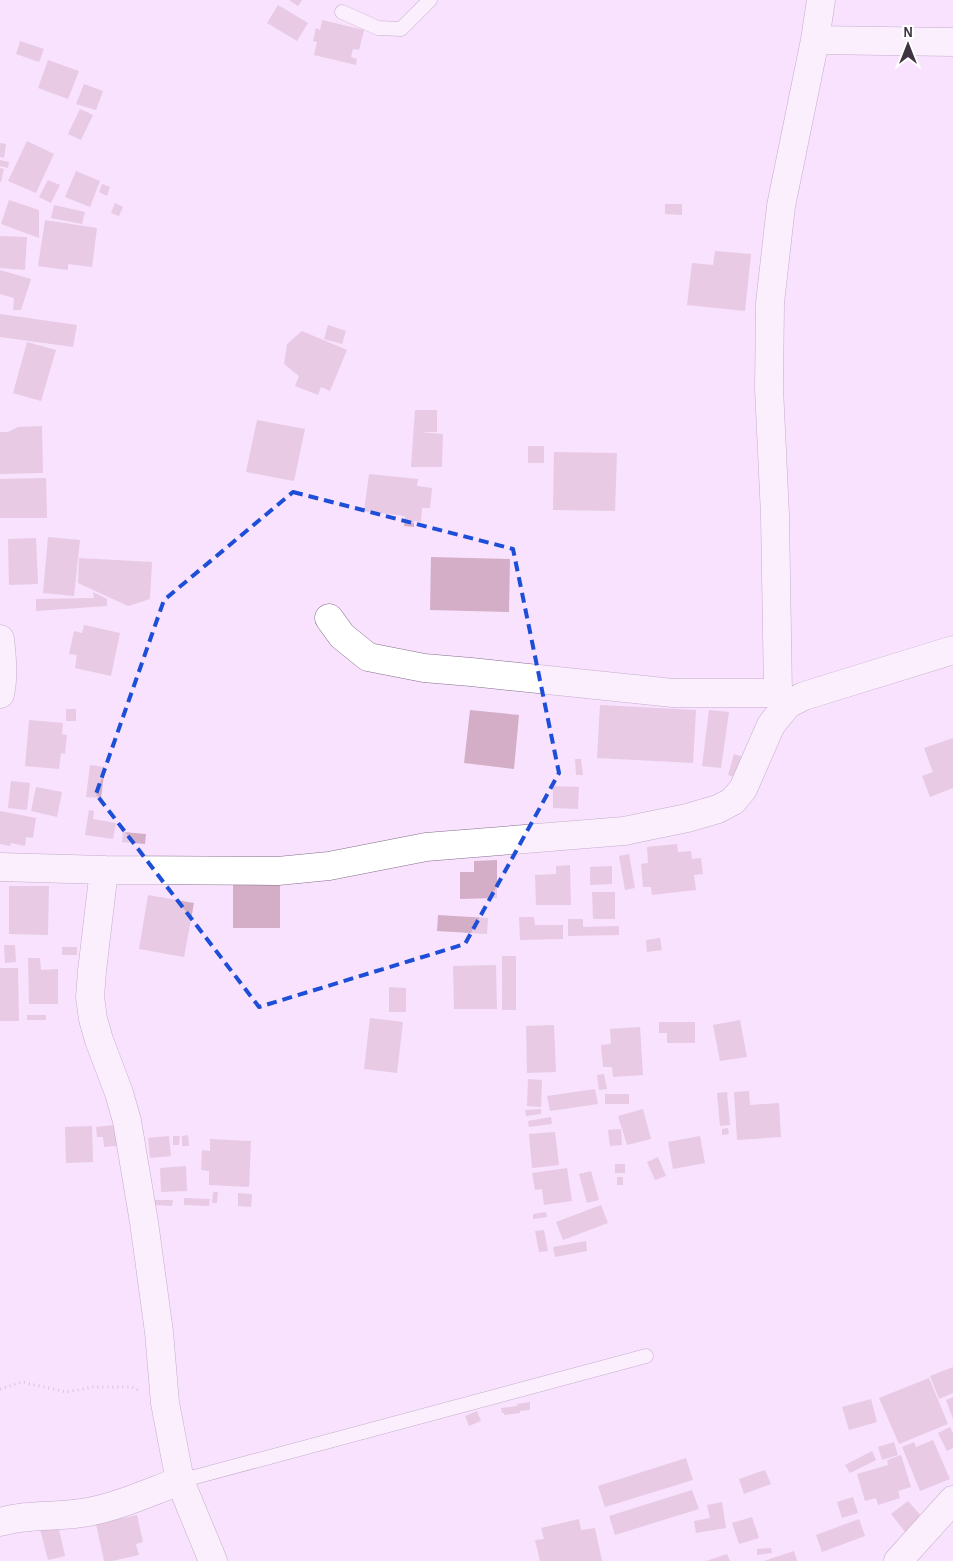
<svg xmlns="http://www.w3.org/2000/svg" width="953" height="1561" font-family="'Alegreya Sans',sans-serif">
  <style>
    .building { fill: #d4aec6 }
    .lines { fill: none; stroke-linecap: round; stroke-linejoin: round }
    .service-casing { stroke: #866d8c; stroke-width: 15 }
    .minor-casing { stroke: #866d8c; stroke-width: 29 }
    .path { stroke: #b3a1b8; stroke-width: 3; stroke-dasharray: 1 4; stroke-linecap: butt }
    .service { stroke: #fff; stroke-width: 14 }
    .minor { stroke: #fff; stroke-width: 28 }
    .marked { fill: none; stroke: #1d4ed8; stroke-width: 4; stroke-dasharray: 10 6; stroke-linejoin: round }
  </style>
  <rect width="100%" height="100%" fill="#f8e2fe"/>
  <path class="building" d="M 289,0 L 302,0 L 298,6 Z
    M 278,5 L 308,23 L 297,41 L 267,23 Z
    M 322,20 L 364,30 L 359,50 L 353,49 L 351,57 L 357,59 L 356,65 L 314,55 L 317,42 L 313,41 L 316,28 L 320,30 Z
    M 20,41 L 44,49 L 39,62 L 16,54 Z
    M 48,60 L 79,71 L 68,99 L 38,88 Z
    M 84,84 L 103,91 L 96,110 L 76,104 Z
    M 80,109 L 93,115 L 81,140 L 68,134 Z
    M 27,141 L 54,154 L 36,193 L 8,181 Z
    M 0,143 L 6,144 L 4,158 L 0,157 Z
    M 0,160 L 9,162 L 8,168 L 0,166 Z
    M 0,168 L 4,169 L 1,182 L 0,182 Z
    M 76,171 L 100,181 L 90,207 L 65,197 Z
    M 48,180 L 60,185 L 51,203 L 39,197 Z
    M 102,184 L 110,187 L 107,196 L 99,192 Z
    M 9,200 L 39,210 L 39,238 L 1,224 Z
    M 115,203 L 123,207 L 119,216 L 111,213 Z
    M 665,204 L 682,204 L 682,215 L 665,214 Z
    M 54,205 L 85,212 L 82,224 L 51,218 Z
    M 45,220 L 97,228 L 92,267 L 68,264 L 68,270 L 38,266 Z
    M 0,236 L 27,237 L 25,270 L 0,268 Z
    M 715,251 L 751,254 L 745,311 L 687,305 L 692,263 L 713,265 Z
    M 0,270 L 31,279 L 21,310 L 13,310 L 14,298 L 0,294 Z
    M 0,314 L 77,325 L 73,347 L 0,337 Z
    M 328,325 L 346,331 L 342,344 L 324,339 Z
    M 302,331 L 347,350 L 330,391 L 321,387 L 318,395 L 295,386 L 299,376 L 284,364 L 287,344 Z
    M 27,342 L 56,350 L 41,401 L 13,393 Z
    M 415,410 L 437,410 L 437,432 L 420,432 L 443,434 L 442,467 L 411,467 Z
    M 257,420 L 305,429 L 294,481 L 246,472 Z
    M 42,426 L 43,473 L 0,474 L 0,432 L 8,432 L 18,427 Z
    M 528,446 L 544,446 L 544,463 L 528,463 Z
    M 554,452 L 617,453 L 615,511 L 553,510 Z
    M 369,474 L 418,479 L 417,486 L 432,488 L 430,508 L 422,508 L 421,522 L 414,521 L 414,527 L 404,526 L 405,516 L 364,511 Z
    M 46,478 L 47,518 L 0,518 L 0,479 Z
    M 48,537 L 80,540 L 74,596 L 43,593 Z
    M 36,538 L 38,584 L 9,585 L 8,539 Z
    M 431,557 L 510,559 L 509,612 L 430,610 Z
    M 79,558 L 152,562 L 150,599 L 128,606 L 78,583 Z
    M 93,592 L 107,599 L 107,606 L 36,611 L 36,599 L 94,598 Z
    M 84,625 L 120,633 L 111,676 L 75,668 L 77,655 L 69,654 L 74,631 L 82,633 Z
    M 600,705 L 696,710 L 693,763 L 597,758 Z
    M 66,709 L 76,709 L 76,721 L 66,721 Z
    M 470,710 L 519,715 L 514,769 L 464,763 Z
    M 709,710 L 729,712 L 721,768 L 702,766 Z
    M 29,720 L 63,723 L 62,734 L 67,735 L 65,754 L 61,753 L 59,769 L 25,766 Z
    M 953,738 L 953,788 L 930,797 L 922,776 L 933,772 L 924,748 Z
    M 734,754 L 743,757 L 737,778 L 728,775 Z
    M 575,759 L 581,759 L 583,775 L 576,775 Z
    M 90,765 L 105,767 L 101,798 L 86,797 Z
    M 11,781 L 30,783 L 27,810 L 8,808 Z
    M 553,786 L 579,787 L 578,809 L 553,808 Z
    M 36,787 L 62,792 L 57,817 L 31,811 Z
    M 89,810 L 94,811 L 93,819 L 116,823 L 113,839 L 85,835 Z
    M 0,811 L 36,818 L 33,838 L 26,837 L 25,846 L 11,843 L 10,846 L 0,844 Z
    M 123,832 L 146,834 L 145,844 L 122,842 Z
    M 677,844 L 678,852 L 691,851 L 692,859 L 701,858 L 703,874 L 694,875 L 696,890 L 652,895 L 651,887 L 643,887 L 641,864 L 648,863 L 647,847 Z
    M 629,854 L 635,888 L 625,890 L 619,856 Z
    M 497,860 L 497,898 L 460,899 L 460,872 L 474,872 L 474,861 Z
    M 570,865 L 571,905 L 536,905 L 535,875 L 556,874 L 556,866 Z
    M 612,866 L 612,884 L 590,885 L 590,867 Z
    M 233,881 L 280,881 L 280,928 L 233,928 Z
    M 9,886 L 49,886 L 48,935 L 9,934 Z
    M 592,892 L 615,892 L 615,919 L 593,919 Z
    M 148,895 L 194,903 L 184,957 L 139,949 Z
    M 438,915 L 488,918 L 487,934 L 437,931 Z
    M 519,917 L 534,917 L 535,925 L 563,925 L 563,939 L 520,940 Z
    M 568,919 L 583,919 L 583,927 L 619,926 L 619,935 L 568,936 Z
    M 660,938 L 662,950 L 647,952 L 646,940 Z
    M 4,945 L 15,945 L 16,962 L 5,963 Z
    M 62,947 L 77,947 L 77,955 L 62,955 Z
    M 502,956 L 516,956 L 516,1010 L 502,1010 Z
    M 28,958 L 40,958 L 41,970 L 58,969 L 58,1004 L 29,1004 Z
    M 496,965 L 497,1009 L 454,1009 L 453,966 Z
    M 0,968 L 18,968 L 19,1021 L 0,1021 Z
    M 389,987 L 406,988 L 406,1012 L 389,1012 Z
    M 27,1015 L 46,1015 L 46,1020 L 27,1020 Z
    M 370,1018 L 403,1022 L 397,1073 L 364,1069 Z
    M 740,1020 L 747,1057 L 720,1061 L 713,1025 Z
    M 659,1022 L 695,1022 L 695,1043 L 667,1043 L 667,1033 L 659,1033 Z
    M 554,1025 L 556,1072 L 527,1073 L 526,1026 Z
    M 640,1027 L 643,1075 L 613,1077 L 612,1067 L 603,1067 L 601,1045 L 611,1044 L 610,1029 Z
    M 604,1074 L 607,1089 L 599,1090 L 597,1075 Z
    M 528,1079 L 542,1080 L 541,1107 L 527,1106 Z
    M 595,1089 L 598,1104 L 550,1111 L 547,1096 Z
    M 749,1091 L 750,1105 L 779,1103 L 781,1137 L 737,1140 L 734,1092 Z
    M 727,1092 L 730,1125 L 720,1126 L 717,1093 Z
    M 605,1094 L 629,1094 L 629,1104 L 605,1104 Z
    M 541,1109 L 541,1114 L 526,1116 L 525,1110 Z
    M 643,1109 L 651,1139 L 627,1145 L 618,1116 Z
    M 551,1117 L 552,1124 L 529,1127 L 528,1121 Z
    M 114,1125 L 117,1146 L 104,1147 L 103,1137 L 97,1137 L 96,1127 Z
    M 92,1126 L 93,1162 L 66,1163 L 65,1127 Z
    M 728,1128 L 729,1134 L 722,1135 L 722,1129 Z
    M 621,1129 L 622,1145 L 610,1146 L 608,1130 Z
    M 555,1132 L 559,1165 L 532,1168 L 529,1134 Z
    M 188,1135 L 189,1146 L 182,1146 L 182,1136 Z
    M 169,1136 L 171,1156 L 150,1158 L 148,1138 Z
    M 173,1136 L 180,1136 L 179,1145 L 173,1145 Z
    M 700,1136 L 705,1163 L 673,1169 L 668,1142 Z
    M 210,1139 L 251,1141 L 249,1187 L 209,1185 L 209,1171 L 201,1170 L 202,1150 L 210,1151 Z
    M 658,1157 L 666,1176 L 655,1180 L 647,1162 Z
    M 615,1164 L 625,1164 L 625,1173 L 615,1173 Z
    M 186,1166 L 187,1191 L 161,1192 L 160,1168 Z
    M 567,1168 L 572,1201 L 544,1205 L 542,1189 L 535,1190 L 532,1173 Z
    M 591,1171 L 599,1200 L 587,1203 L 579,1174 Z
    M 617,1177 L 623,1177 L 623,1185 L 617,1185 Z
    M 213,1192 L 218,1192 L 217,1203 L 212,1203 Z
    M 238,1193 L 252,1194 L 251,1207 L 238,1206 Z
    M 184,1198 L 210,1199 L 209,1206 L 184,1205 Z
    M 154,1200 L 173,1200 L 172,1206 L 154,1205 Z
    M 601,1205 L 608,1223 L 563,1240 L 556,1222 Z
    M 546,1212 L 547,1217 L 533,1219 L 533,1214 Z
    M 544,1230 L 548,1251 L 539,1252 L 535,1231 Z
    M 586,1241 L 587,1251 L 555,1257 L 553,1247 Z
    M 953,1367 L 953,1393 L 939,1399 L 930,1376 Z
    M 929,1378 L 948,1424 L 899,1444 L 879,1398 Z
    M 953,1397 L 953,1419 L 946,1400 Z
    M 871,1399 L 877,1422 L 849,1430 L 842,1407 Z
    M 530,1402 L 530,1410 L 520,1411 L 520,1413 L 504,1415 L 504,1413 L 502,1413 L 501,1408 L 517,1406 L 517,1404 Z
    M 477,1411 L 481,1421 L 469,1426 L 465,1416 Z
    M 950,1427 L 953,1433 L 953,1448 L 947,1451 L 938,1433 Z
    M 933,1440 L 950,1479 L 920,1491 L 902,1447 L 914,1442 L 916,1447 Z
    M 894,1442 L 898,1455 L 882,1460 L 878,1447 Z
    M 872,1451 L 876,1460 L 850,1473 L 845,1465 Z
    M 901,1455 L 911,1487 L 898,1491 L 900,1498 L 878,1505 L 876,1498 L 865,1501 L 857,1474 L 888,1465 L 887,1460 Z
    M 686,1458 L 693,1480 L 605,1507 L 598,1486 Z
    M 765,1470 L 771,1484 L 744,1494 L 739,1479 Z
    M 692,1490 L 699,1509 L 615,1535 L 609,1516 Z
    M 853,1497 L 858,1513 L 842,1518 L 837,1502 Z
    M 908,1501 L 924,1519 L 906,1533 L 891,1514 Z
    M 722,1502 L 726,1528 L 696,1533 L 694,1521 L 710,1518 L 707,1505 Z
    M 122,1509 L 124,1518 L 137,1515 L 143,1542 L 136,1544 L 139,1555 L 112,1561 L 104,1561 L 94,1515 Z
    M 752,1517 L 759,1538 L 739,1544 L 732,1523 Z
    M 579,1519 L 581,1530 L 595,1528 L 602,1561 L 540,1561 L 535,1540 L 544,1539 L 541,1528 Z
    M 859,1519 L 865,1536 L 822,1552 L 816,1535 Z
    M 57,1521 L 65,1556 L 48,1560 L 39,1525 Z
    M 771,1548 L 772,1553 L 757,1555 L 757,1549 Z
    M 794,1551 L 797,1561 L 764,1561 Z
    M 727,1554 L 730,1561 L 706,1561 Z"/>
  <g class="lines">
    <g class="service-casing">
      <path id="service" d="M 342,12 L 378,28 L 401,29 L 430,0
        M 180,1481 L 646,1356"/>
    </g>
    <g class="minor-casing">
      <path id="minor" d="M 815,40 L 953,42
        M 329,618 L 342,636 L 368,657 L 424,668 L 471,672 L 673,693 L 778,693
        M 0,639 C 2,657 4,677 0,694
        M 788,704 L 778,693 L 775,515 L 769,388 L 770,303 L 781,206 L 815,40 L 821,0
        M 0,867 L 104,870 L 278,871 L 329,866 L 426,847 L 624,831 L 687,818 L 718,809 L 733,801 L 743,789 L 771,725 L 788,704 L 804,696 L 953,650
        M 104,870 L 92,971 L 90,997 L 93,1019 L 99,1040 L 119,1093 L 127,1121 L 144,1222 L 159,1332 L 165,1403 L 180,1481 L 213,1561
        M 0,1522 C 29,1513 59,1518 88,1512 C 120,1506 150,1492 180,1481
        M 898,1561 L 953,1500"/>
    </g>
    <path class="path" d="M 0,1389 L 22,1382 L 66,1392 L 93,1387 L 131,1387 L 138,1390"/>
    <use href="#service" class="service"/>
    <use href="#minor" class="minor"/>
  </g>
  <path d="M0 0H953V1561H0ZM 293,492 L 513,549 L 559,773 L 465,944 L 259,1007 L 96,794 L 164,600 Z" fill="#f8e2fe" fill-opacity=".55" fill-rule="evenodd"/>
  <path class="marked" d="M 293,492 L 513,549 L 559,773 L 465,944 L 259,1007 L 96,794 L 164,600 Z"/>
  <g transform="translate(908 45)" stroke="#ffffff" stroke-width="4" paint-order="stroke">
  <path d="M0-4L9 19L0 12L-9 19Z" fill="#3f3442"/>
  <text y="-8" font-size="14" font-weight="bold" text-anchor="middle" fill="#3f3442">N</text>
  </g>
</svg>
